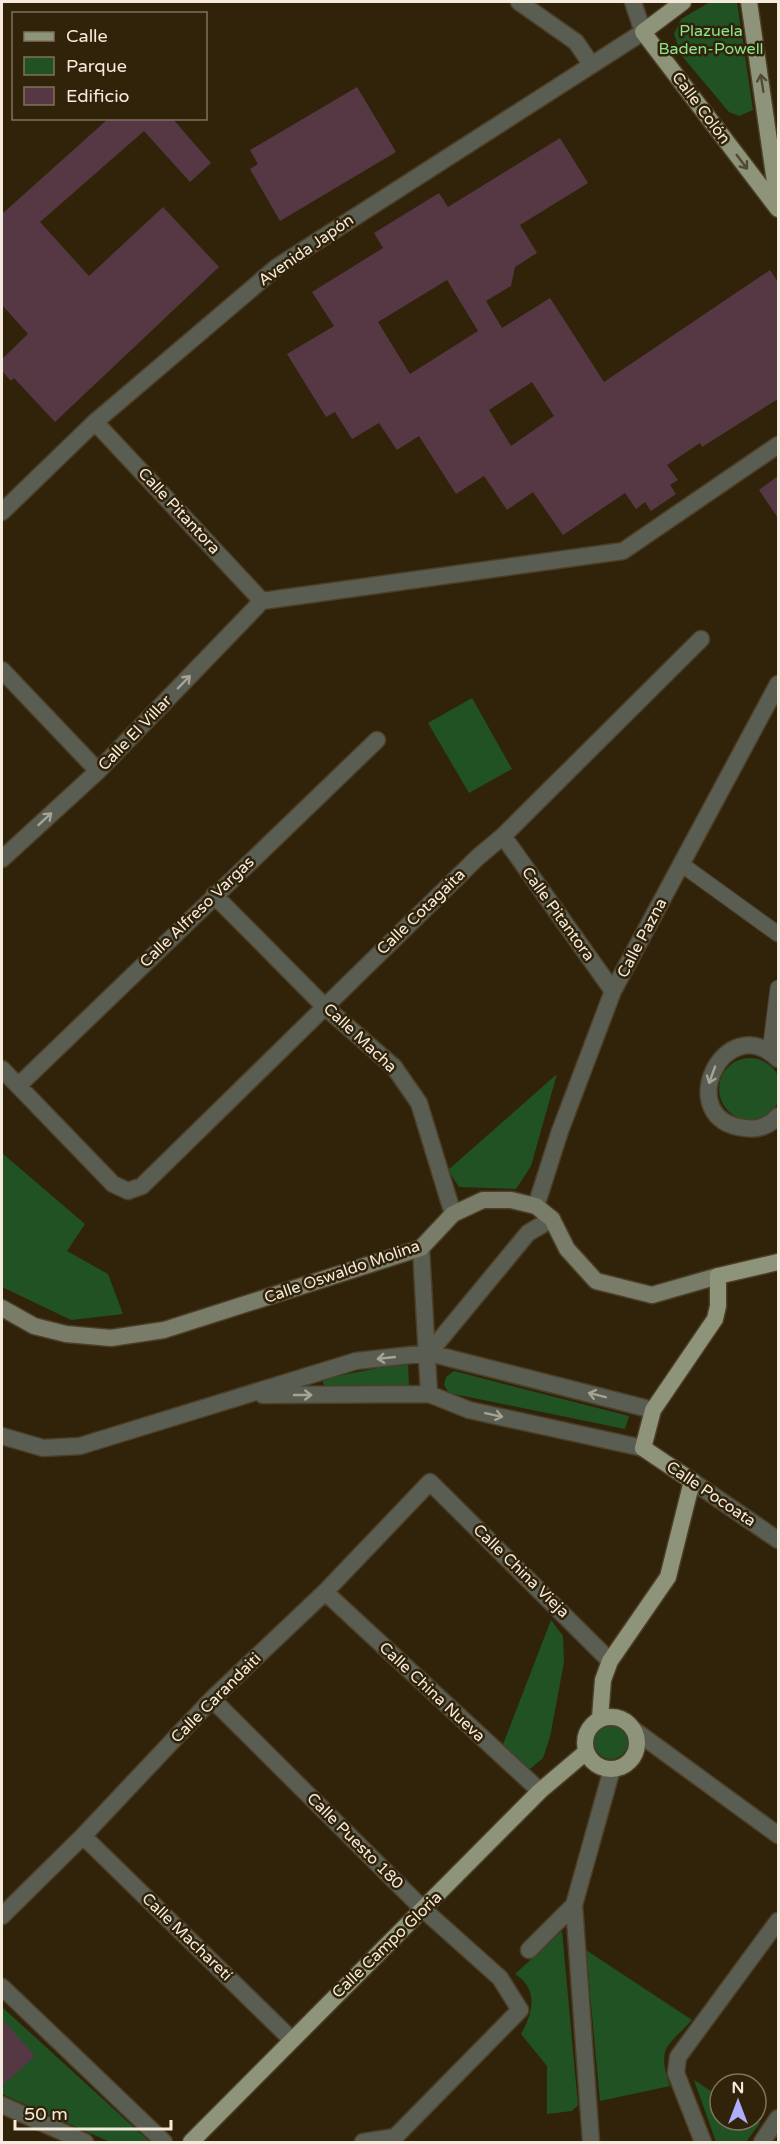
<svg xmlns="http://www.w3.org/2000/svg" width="780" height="2144" font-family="'Varela Round',sans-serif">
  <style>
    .green { fill: #205224 }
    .building { fill: #553843; fill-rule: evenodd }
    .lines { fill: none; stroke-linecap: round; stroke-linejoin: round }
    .pedestrian-casing { stroke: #4c3f27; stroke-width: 17 }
    .minor-casing { stroke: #4c3f27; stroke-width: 19 }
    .secondary-casing { stroke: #4c3f27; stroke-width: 19 }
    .primary-casing { stroke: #4c3f27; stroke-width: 19 }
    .pedestrian { stroke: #5a5d51; stroke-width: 15 }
    .minor { stroke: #5a5d51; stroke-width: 16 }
    .secondary { stroke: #787c68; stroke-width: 16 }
    .primary { stroke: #8e947a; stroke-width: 16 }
    .oneway { stroke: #524b31 }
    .oneway2 { stroke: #a7a496 }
    .labels { text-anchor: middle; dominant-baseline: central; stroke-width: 5; stroke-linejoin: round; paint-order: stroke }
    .park-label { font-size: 16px; fill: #89e58e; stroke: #31230a }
    .street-label { font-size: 16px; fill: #f4ebdc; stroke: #31230a }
  </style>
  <rect width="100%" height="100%" fill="#31230a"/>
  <path class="green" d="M 710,2 L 737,2 L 753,110 L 739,116 L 729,112 L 682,56 L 674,34 L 681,19 Z
    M 472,698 L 512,769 L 469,793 L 428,723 Z
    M719 1089a31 31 0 1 1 62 0a31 31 0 1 1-62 0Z
    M 557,1074 L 531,1166 L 516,1189 L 459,1187 L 448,1170 Z
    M 2,1153 L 85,1224 L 67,1251 L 108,1274 L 123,1314 L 71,1320 L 2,1287 Z
    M 408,1362 L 409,1385 L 325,1386 L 323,1383 L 323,1379 Z
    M 454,1371 L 629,1416 L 625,1429 L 449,1393 L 444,1385 L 446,1377 Z
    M 551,1620 L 563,1636 L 564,1662 L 550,1737 L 543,1758 L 530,1769 L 502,1747 Z
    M594 1742a17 17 0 1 1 34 0a17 17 0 1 1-34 0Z
    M 562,1931 L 578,2105 L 572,2111 L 547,2114 L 547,2066 L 521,2034 C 533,2013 539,1989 515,1974 Z
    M 586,1950 L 692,2020 C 666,2048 657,2047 670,2086 L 600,2101 Z
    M 2,2007 L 150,2142 L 110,2142 L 2,2094 Z
    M 694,2080 L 720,2097 L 720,2120 L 755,2120 L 760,2123 L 746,2142 L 716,2142 Z"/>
  <path class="building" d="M 357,87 L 396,152 L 280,221 L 250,169 L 258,164 L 250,150 Z
    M 109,118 L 172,118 L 211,163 L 190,182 L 144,131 L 40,222 L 89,276 L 163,207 L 219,267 L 55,422 L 14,378 L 11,381 L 2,371 L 2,359 L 28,334 L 2,305 L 2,214 Z
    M 560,138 L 588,183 L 520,225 L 537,253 L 515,267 L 511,286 L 486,301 L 502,328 L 550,298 L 604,382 L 770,270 L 778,282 L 778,399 L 702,447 L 700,443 L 667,465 L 678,480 L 670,485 L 676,494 L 651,511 L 645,502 L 636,509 L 625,493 L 563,535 L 533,492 L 507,510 L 484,476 L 456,494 L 419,436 L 397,450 L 379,423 L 352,439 L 335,412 L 326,417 L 287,354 L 334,326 L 312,292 L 383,248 L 374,233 L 439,193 L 448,207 ZM 447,280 L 478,331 L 410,374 L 378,322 ZM 532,382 L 554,416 L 511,446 L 489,410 Z
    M 778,476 L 778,518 L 759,490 Z
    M 2,2019 L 35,2056 L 2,2086 Z"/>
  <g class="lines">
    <g class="pedestrian-casing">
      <path id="pedestrian" d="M 681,864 L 778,934
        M 770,1052 L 778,988"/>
    </g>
    <g class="minor-casing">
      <path id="minor" d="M 519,2 L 576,42 L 591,64
        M 95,422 L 262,601
        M 2,512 L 95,422 L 277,267 L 643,32 L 633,2
        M 262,601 L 623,551 L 778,445
        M 2,670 L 98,771
        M 503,836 L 613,991
        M 2,859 L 98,771 L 262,601
        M 214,895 L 325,1007 L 394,1067 L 419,1103 L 453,1214
        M 778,1059 C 724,1007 671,1120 745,1128 C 757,1130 770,1126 778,1116
        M 2,1069 L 113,1184 L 128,1191 L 142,1186 L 478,857 L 503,836 L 701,639
        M 19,1085 L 377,740
        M 536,1206 L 560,1131 L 613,991 L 778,684
        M 421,1248 L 429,1394
        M 429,1353 L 528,1233 L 552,1219
        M 263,1395 L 429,1394 L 469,1410 L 643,1448
        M 2,1436 L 43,1448 L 80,1446 L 356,1361 L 429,1353 L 653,1410
        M 692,1481 L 778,1540
        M 325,1592 L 540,1791
        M 212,1699 L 424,1910 L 500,1978 L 520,2010 L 395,2137 L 363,2142
        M 634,1730 L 778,1835
        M 83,1836 L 291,2039
        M 2,1916 L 83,1836 L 212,1699 L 325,1592 L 430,1482 L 610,1661
        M 529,1950 L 574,1905
        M 2,1987 L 164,2142
        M 2,2105 L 85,2142
        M 591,2142 L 574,1905 L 612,1769
        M 703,2142 L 676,2073 L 678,2057 L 778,1921
        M 762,2142 L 778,2118"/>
    </g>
    <g class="secondary-casing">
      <path id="secondary" d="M 2,1308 L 34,1326 L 66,1334 L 111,1338 L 164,1330 L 421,1248 L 453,1214 L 483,1200 L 511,1200 L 536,1206 L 552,1219 L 567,1249 L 596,1281 L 652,1295 L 718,1276"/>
    </g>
    <g class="primary-casing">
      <path id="primary" d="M 683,2 L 643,32 L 778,209
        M 749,2 L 778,203
        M585 1743a26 26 0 1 1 52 0a26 26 0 1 1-52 0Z
        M 600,1718 L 603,1680 L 610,1661 L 668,1577 L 692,1481 L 643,1448 L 653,1410 L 715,1319 L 718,1306 L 718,1276 L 778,1262
        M 191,2142 L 540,1791 L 586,1752"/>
    </g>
    <use href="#pedestrian" class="pedestrian"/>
    <use href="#minor" class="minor"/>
    <use href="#secondary" class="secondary"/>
    <use href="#primary" class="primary"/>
  </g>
  <defs><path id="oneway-shaft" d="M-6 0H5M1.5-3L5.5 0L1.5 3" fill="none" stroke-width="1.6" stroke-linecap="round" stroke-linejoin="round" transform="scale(1.5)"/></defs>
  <g class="oneway">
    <use href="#oneway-shaft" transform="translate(762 83) rotate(-99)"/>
    <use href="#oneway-shaft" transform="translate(742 162) rotate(53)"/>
  </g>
  <g class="oneway2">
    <use href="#oneway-shaft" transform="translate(184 682) rotate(-46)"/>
    <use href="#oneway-shaft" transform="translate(45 819) rotate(-42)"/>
    <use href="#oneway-shaft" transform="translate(712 1075) rotate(110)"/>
    <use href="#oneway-shaft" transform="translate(386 1358) rotate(174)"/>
    <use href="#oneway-shaft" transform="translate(303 1395)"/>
    <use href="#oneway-shaft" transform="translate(597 1395) rotate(-166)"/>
    <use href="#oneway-shaft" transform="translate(494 1415) rotate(12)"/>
  </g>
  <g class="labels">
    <g class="park-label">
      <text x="711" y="31">Plazuela<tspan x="711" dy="18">Baden-Powell</tspan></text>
    </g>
    <g class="street-label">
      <text transform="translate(701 108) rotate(53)">Calle Colón</text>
      <text transform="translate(306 250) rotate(-35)">Avenida Japón</text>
      <text transform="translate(179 511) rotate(47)">Calle Pitantora</text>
      <text transform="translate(135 733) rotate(-46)">Calle El Villar</text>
      <text transform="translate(197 912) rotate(-44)">Calle Alfreso Vargas</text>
      <text transform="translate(421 912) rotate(-44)">Calle Cotagaita</text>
      <text transform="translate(558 914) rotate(54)">Calle Pitantora</text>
      <text transform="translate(642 938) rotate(-62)">Calle Pazna</text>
      <text transform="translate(360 1038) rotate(43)">Calle Macha</text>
      <text transform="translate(342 1272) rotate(-19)">Calle Oswaldo Molina</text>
      <text transform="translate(711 1494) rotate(34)">Calle Pocoata</text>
      <text transform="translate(521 1571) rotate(44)">Calle China Vieja</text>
      <text transform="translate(432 1692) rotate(43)">Calle China Nueva</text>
      <text transform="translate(216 1698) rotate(-45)">Calle Carandaiti</text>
      <text transform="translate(355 1841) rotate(45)">Calle Puesto 180</text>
      <text transform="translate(187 1937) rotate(44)">Calle Macharetí</text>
      <text transform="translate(387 1945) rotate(-44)">Calle Campo Gloria</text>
    </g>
  </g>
  <rect width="780" height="2144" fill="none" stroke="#f4ebdc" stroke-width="6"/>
  <rect x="12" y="12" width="195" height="108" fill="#31230a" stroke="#7f735e" stroke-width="1.5"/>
  <rect x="24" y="32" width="30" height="9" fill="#8e947a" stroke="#7f735e" stroke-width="1.5"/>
  <text x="66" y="42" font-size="18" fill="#f4ebdc">Calle</text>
  <rect x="24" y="57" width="30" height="18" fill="#205224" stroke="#7f735e" stroke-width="1.5"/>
  <text x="66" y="72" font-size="18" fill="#f4ebdc">Parque</text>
  <rect x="24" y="87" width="30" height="18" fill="#553843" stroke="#7f735e" stroke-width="1.5"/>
  <text x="66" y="102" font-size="18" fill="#f4ebdc">Edificio</text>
  <g transform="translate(738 2102)"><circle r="28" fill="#31230a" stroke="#7f735e" stroke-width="1.5"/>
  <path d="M0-4.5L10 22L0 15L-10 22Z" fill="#adaffb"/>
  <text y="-9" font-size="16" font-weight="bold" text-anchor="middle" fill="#f4ebdc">N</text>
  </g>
  <path d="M15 2120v9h156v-9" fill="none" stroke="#f4ebdc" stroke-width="3"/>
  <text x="24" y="2120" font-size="18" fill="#f4ebdc" stroke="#31230a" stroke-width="4.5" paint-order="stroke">50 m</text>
</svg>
